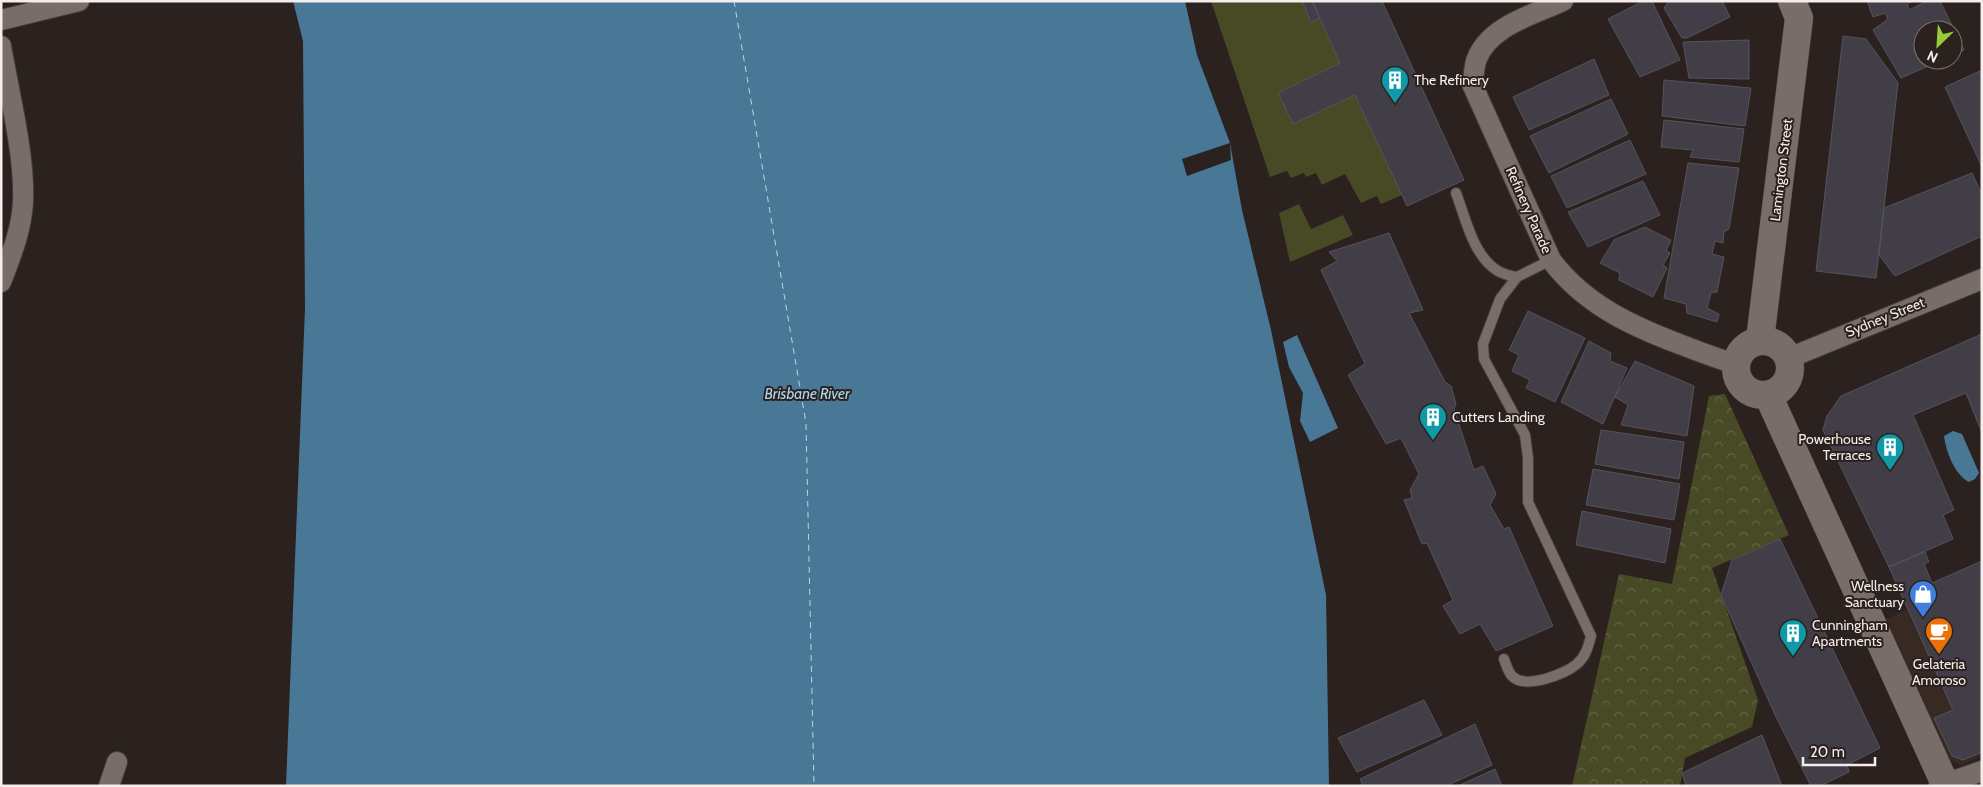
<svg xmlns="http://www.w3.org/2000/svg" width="1983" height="787" font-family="Cabin,sans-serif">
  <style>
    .built { fill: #392923 }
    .green { fill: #484a25 }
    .forest { fill: url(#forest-crowns) }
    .water { fill: #487896 }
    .pier { fill: #2b211e }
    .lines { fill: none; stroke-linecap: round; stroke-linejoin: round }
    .ferry { stroke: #add8f5; stroke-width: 1; stroke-dasharray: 6 5; stroke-linecap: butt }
    .building { fill: #413e48; stroke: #56535d }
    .lane-casing { stroke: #443d3a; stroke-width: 12 }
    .street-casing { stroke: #443d3a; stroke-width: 22 }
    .secondary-casing { stroke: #443d3a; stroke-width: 29 }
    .lane { stroke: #796d69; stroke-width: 10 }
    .street { stroke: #796d69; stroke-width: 20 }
    .secondary { stroke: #796d69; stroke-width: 28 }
    .labels { text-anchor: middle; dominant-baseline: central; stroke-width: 4; stroke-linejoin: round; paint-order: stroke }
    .poi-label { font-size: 14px; fill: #f4edeb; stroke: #2b211e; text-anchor: start }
    .street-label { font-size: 14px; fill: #f4edeb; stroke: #2b211e }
    .water-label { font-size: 15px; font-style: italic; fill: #add8f5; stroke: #2b211e }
  </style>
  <defs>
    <pattern id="forest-crowns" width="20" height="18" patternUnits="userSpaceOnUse" patternTransform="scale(1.25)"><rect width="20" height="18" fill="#484a25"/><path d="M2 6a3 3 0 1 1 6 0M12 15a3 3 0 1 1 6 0" fill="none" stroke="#636445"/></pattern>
  </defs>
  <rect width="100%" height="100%" fill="#2b211e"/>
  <path class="built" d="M 1907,609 L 1963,732 L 1982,724 L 1982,756 L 1962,765 L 1950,761 L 1886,619 Z"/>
  <path class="green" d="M 1211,1 L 1302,1 L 1320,18 L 1340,63 L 1279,93 L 1355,95 L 1402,195 L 1381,204 L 1377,196 L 1361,203 L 1345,174 L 1322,185 L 1316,173 L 1306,177 L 1304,173 L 1291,178 L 1287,171 L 1270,177 Z
    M 1299,204 L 1311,229 L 1343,215 L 1353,235 L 1290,262 L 1279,213 Z"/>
  <path class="forest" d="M 1725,394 L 1789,535 L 1712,568 L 1758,700 L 1752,727 L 1685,758 L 1680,786 L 1572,786 L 1619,574 L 1672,584 L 1709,396 Z"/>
  <path class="water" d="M 293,1 L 1185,1 L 1197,55 L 1230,143 L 1242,210 L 1271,330 L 1326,595 L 1329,786 L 286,786 L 305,308 L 303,41 Z
    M 1297,335 L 1338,428 L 1310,442 L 1300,421 L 1303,393 L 1289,367 L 1283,342 Z
    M 1953,431 L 1962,434 L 1979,473 L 1975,479 L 1969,482 C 1955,475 1946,452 1944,436 Z"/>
  <path class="pier" d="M 1230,143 L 1231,160 L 1187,176 L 1182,159 Z"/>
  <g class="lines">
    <path class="ferry" d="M 734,1 L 806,423 L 814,786"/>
  </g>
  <path class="building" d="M 1302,1 L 1312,1 L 1320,18 L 1311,22 Z
    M 1312,1 L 1382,1 L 1464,180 L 1407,206 L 1355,95 L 1293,124 L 1278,93 L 1340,63 Z
    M 1643,1 L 1652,1 L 1680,60 L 1640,77 L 1608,19 Z
    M 1722,1 L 1730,17 L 1687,38 L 1682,38 L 1664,8 L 1669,1 Z
    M 1867,1 L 1913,1 L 1907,4 L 1909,10 L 1927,1 L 1940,1 L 1964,50 L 1953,55 L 1953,30 L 1923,30 L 1923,60 L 1942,60 L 1901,78 L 1873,30 L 1888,19 L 1885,13 L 1873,17 Z
    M 1843,36 L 1866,39 L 1898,83 L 1876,278 L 1816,271 Z
    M 1749,40 L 1749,79 L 1689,78 L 1683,42 Z
    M 1594,59 L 1609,95 L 1529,130 L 1513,97 Z
    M 1982,70 L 1982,167 L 1945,87 Z
    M 1664,80 L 1751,88 L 1745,126 L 1662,116 Z
    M 1611,99 L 1628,134 L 1549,173 L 1530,136 Z
    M 1664,120 L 1744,129 L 1739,162 L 1690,157 L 1693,150 L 1661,147 Z
    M 1630,140 L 1646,174 L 1567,208 L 1551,176 Z
    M 1688,163 L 1739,168 L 1729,229 L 1724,232 L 1723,243 L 1715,241 L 1712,254 L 1724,257 L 1717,292 L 1711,293 L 1707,308 L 1719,314 L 1717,322 L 1687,313 L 1686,304 L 1664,298 Z
    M 1972,173 L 1982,195 L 1982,236 L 1895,276 L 1879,255 L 1884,208 Z
    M 1643,181 L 1660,215 L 1588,247 L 1568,212 Z
    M 1645,227 L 1671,240 L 1666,251 L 1670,253 L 1663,265 L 1667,268 L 1653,297 L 1619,280 L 1620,273 L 1600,263 L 1614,240 Z
    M 1389,233 L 1423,310 L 1409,313 L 1445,382 L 1451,386 L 1456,404 L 1454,409 L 1474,470 L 1483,466 L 1496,494 L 1490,505 L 1504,529 L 1509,527 L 1553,626 L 1496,651 L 1480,624 L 1460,634 L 1443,606 L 1453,600 L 1427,543 L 1422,544 L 1404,500 L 1412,498 L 1410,490 L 1419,474 L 1401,438 L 1386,444 L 1348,375 L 1365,364 L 1321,270 L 1337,261 L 1329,252 Z
    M 1528,311 L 1585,338 L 1555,402 L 1526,388 L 1530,380 L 1512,371 L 1519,355 L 1509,350 Z
    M 1982,334 L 1982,433 L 1966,393 L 1913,415 L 1954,510 L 1943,515 L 1953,539 L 1889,567 L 1823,430 L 1827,416 L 1841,396 Z
    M 1589,341 L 1611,353 L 1610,361 L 1627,368 L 1603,424 L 1561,402 Z
    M 1635,361 L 1694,386 L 1687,436 L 1621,425 L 1628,405 L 1615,397 Z
    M 1601,430 L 1684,442 L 1679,479 L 1595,464 Z
    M 1593,469 L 1680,484 L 1674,520 L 1586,505 Z
    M 1582,511 L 1671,529 L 1665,563 L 1576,545 Z
    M 1780,539 L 1880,748 L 1847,765 L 1849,772 L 1820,786 L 1811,786 L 1777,719 L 1721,595 L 1732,560 Z
    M 1925,552 L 1929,562 L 1924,564 L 1932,583 L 1982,561 L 1982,752 L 1963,760 L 1952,756 L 1934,718 L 1953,710 L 1889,567 Z
    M 1424,700 L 1442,735 L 1357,772 L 1338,738 Z
    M 1475,724 L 1492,765 L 1446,786 L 1363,786 L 1360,779 Z
    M 1762,735 L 1782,786 L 1686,786 L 1682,773 Z
    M 1495,769 L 1502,786 L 1458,786 Z"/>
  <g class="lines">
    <g class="lane-casing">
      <path id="lane" d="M 1456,193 C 1466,219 1473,256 1498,271 C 1503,274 1511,276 1517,277
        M 1504,659 C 1506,664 1508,672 1512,676 C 1525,690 1565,674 1577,664 C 1586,656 1588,647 1591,636 L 1528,502 L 1528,458 L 1525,435 L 1484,359 L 1483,344 L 1500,299 L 1517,277 L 1551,260"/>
    </g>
    <g class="street-casing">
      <path id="street" d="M 1563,1 C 1533,15 1488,26 1476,61 C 1474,68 1474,77 1472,84 L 1551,260 C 1584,304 1631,326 1682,345 C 1700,352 1718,359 1736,364
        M 1,20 L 79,1
        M 1,46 C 9,93 25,155 23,201 C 22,229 11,256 1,282
        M 1789,358 L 1982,279
        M 109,786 L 117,762
        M 1939,786 L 1982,771"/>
    </g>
    <g class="secondary-casing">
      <path id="secondary" d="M 1760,340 L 1799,18 L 1792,1
        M1736 368a27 27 0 1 1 54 0a27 27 0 1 1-54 0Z
        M 1768,395 L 1946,786"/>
    </g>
    <use href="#lane" class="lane"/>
    <use href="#street" class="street"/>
    <use href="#secondary" class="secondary"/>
  </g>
  <defs>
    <g id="building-pin" transform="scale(1.4375)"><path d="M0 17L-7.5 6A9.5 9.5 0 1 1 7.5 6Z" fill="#0f9aa8" stroke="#2b211e"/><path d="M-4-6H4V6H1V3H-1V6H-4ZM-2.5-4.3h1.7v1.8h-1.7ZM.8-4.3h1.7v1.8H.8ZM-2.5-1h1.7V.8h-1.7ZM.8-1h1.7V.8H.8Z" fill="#fff"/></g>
    <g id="shop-pin" transform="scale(1.4375)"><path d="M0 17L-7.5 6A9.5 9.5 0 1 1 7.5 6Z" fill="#3f7fe0" stroke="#2b211e"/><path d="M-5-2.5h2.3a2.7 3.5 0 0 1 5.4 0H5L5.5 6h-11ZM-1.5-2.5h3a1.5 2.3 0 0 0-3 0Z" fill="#fff"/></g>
    <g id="cafe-pin" transform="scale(1.4375)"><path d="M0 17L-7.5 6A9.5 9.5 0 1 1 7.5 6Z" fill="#e8710a" stroke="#2b211e"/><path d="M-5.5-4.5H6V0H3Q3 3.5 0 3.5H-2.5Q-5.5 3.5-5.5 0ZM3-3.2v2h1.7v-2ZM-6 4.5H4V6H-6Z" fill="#fff"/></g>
  </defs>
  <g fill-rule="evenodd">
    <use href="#building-pin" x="1395" y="80"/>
    <use href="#building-pin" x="1433" y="417"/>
    <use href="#building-pin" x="1890" y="447"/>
    <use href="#shop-pin" x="1923" y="594"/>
    <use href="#cafe-pin" x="1939" y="631"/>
    <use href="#building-pin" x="1793" y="633"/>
  </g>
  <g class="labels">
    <g class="poi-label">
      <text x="1414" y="80">The Refinery</text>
      <text x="1452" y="417">Cutters Landing</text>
      <text x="1871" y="439" text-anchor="end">Powerhouse<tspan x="1871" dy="16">Terraces</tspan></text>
      <text x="1904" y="586" text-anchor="end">Wellness<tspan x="1904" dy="16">Sanctuary</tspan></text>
      <text x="1812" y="625">Cunningham<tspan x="1812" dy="16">Apartments</tspan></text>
      <text x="1939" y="664" text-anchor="middle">Gelateria<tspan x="1939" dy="16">Amoroso</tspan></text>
    </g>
    <g class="street-label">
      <text transform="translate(1781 170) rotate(-83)">Lamington Street</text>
      <text transform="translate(1529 210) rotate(66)">Refinery Parade</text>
      <text transform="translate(1885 317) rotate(-22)">Sydney Street</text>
    </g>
    <g class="water-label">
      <text x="807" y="394">Brisbane River</text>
    </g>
  </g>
  <rect width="1983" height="787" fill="none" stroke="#f4edeb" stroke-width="5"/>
  <g transform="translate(1938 45) rotate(205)"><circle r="24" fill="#2b211e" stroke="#7b7370"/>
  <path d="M0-4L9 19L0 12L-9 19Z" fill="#97cc39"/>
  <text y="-8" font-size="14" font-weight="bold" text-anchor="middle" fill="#f4edeb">N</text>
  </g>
  <path d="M1803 757v8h72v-8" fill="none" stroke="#f4edeb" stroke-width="2.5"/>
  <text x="1810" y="757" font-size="15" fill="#f4edeb" stroke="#2b211e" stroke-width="4" paint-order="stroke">20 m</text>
</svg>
